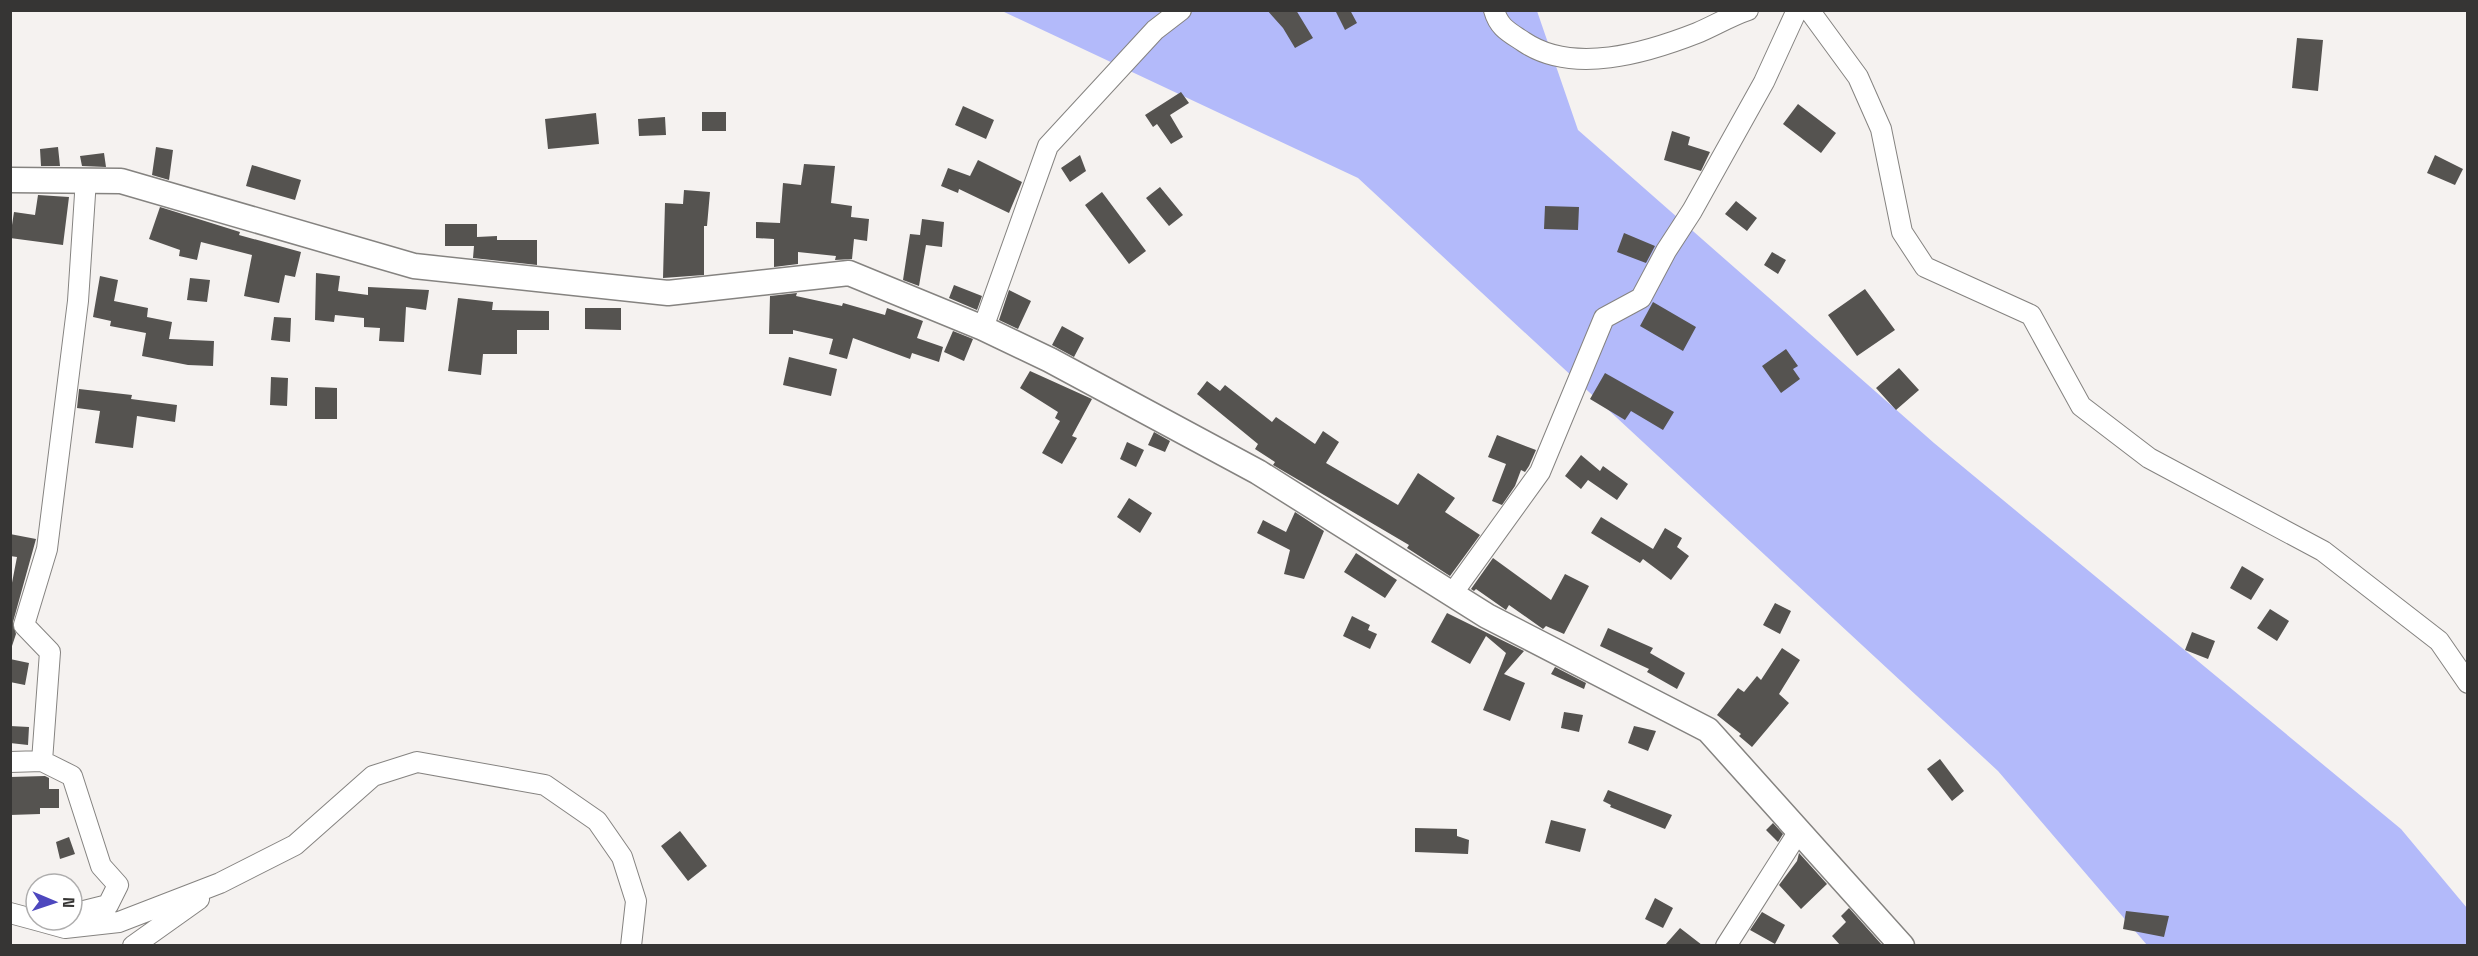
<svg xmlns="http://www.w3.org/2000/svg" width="2478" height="956" font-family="'Space Grotesk',sans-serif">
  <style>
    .forest { fill: #b3bafa }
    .building { fill: #555350 }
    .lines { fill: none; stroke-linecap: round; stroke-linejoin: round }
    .minor-casing { stroke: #858380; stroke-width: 22 }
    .tertiary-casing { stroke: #858380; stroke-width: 27 }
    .minor { stroke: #fff; stroke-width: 20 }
    .tertiary { stroke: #fff; stroke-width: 24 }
  </style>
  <rect width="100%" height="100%" fill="#f5f2f0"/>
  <path class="forest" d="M 1002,11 L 1537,11 L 1578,130 L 1934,443 L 2401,829 L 2467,908 L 2467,945 L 2147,945 L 1998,771 L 1358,178 Z"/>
  <path class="building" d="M 1267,10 L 1296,10 L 1313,38 L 1295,48 L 1283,28 Z
    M 1335,10 L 1350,10 L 1357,23 L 1345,30 Z
    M 2297,38 L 2323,40 L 2318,91 L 2292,88 Z
    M 1181,92 L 1189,103 L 1170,115 L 1183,137 L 1171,144 L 1157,124 L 1153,127 L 1145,115 Z
    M 1798,104 L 1836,133 L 1821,153 L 1783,124 Z
    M 963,106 L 994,120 L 986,139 L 955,125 Z
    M 702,112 L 726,112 L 726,131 L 702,131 Z
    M 596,113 L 599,144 L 548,149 L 545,119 Z
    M 665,117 L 666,135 L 639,136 L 638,119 Z
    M 1672,131 L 1690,137 L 1688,145 L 1710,152 L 1701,171 L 1664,160 Z
    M 58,147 L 60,166 L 41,166 L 40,149 Z
    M 156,147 L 173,150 L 169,180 L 152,175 Z
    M 104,153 L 106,167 L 82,166 L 80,156 Z
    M 1080,155 L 1086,171 L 1070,182 L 1061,168 Z
    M 2435,155 L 2463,169 L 2455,185 L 2427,173 Z
    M 978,160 L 1022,182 L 1009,213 L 959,189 L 958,193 L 941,186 L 948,168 L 970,176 Z
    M 804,164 L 835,166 L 831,203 L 852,206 L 851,217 L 869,219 L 867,241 L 854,239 L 852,259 L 835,260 L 836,256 L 798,252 L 798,264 L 774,267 L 774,239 L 756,238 L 756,222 L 780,223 L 783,183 L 801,185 Z
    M 252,165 L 301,180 L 295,200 L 246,186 Z
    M 1160,187 L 1183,215 L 1169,226 L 1146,198 Z
    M 684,190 L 710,192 L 707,226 L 704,226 L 704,275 L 663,278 L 665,203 L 683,204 Z
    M 1102,192 L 1146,251 L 1129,264 L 1085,205 Z
    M 38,195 L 69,197 L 63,245 L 10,238 L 14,212 L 35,215 Z
    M 1736,201 L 1757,218 L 1747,231 L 1725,214 Z
    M 1545,206 L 1579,207 L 1578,230 L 1544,229 Z
    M 160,207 L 240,232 L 239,235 L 301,252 L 295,277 L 285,275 L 279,303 L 244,296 L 252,255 L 201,242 L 197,260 L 179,256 L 180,250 L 149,239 Z
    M 922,219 L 944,222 L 942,247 L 926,245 L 919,286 L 903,280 L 910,234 L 920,235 Z
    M 445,224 L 477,224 L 477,237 L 497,236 L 497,240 L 537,240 L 537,265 L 473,258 L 474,246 L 445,246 Z
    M 1624,233 L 1655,246 L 1646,263 L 1617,252 Z
    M 1772,252 L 1786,260 L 1778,274 L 1764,265 Z
    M 316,273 L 340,276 L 338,291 L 368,295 L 368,287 L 429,290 L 426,310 L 406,307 L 404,342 L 379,341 L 380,328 L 364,327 L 364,318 L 335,315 L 334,322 L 315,320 Z
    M 100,276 L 118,280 L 114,301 L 148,308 L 147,317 L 172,322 L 169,339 L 214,341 L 213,366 L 188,365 L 142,356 L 146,333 L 110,326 L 111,321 L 93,317 Z
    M 190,278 L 210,280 L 207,302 L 187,300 Z
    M 954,285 L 982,296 L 977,310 L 949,298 Z
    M 1865,289 L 1895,330 L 1857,356 L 1828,315 Z
    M 1009,290 L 1031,301 L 1018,329 L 999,320 Z
    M 797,293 L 796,296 L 842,306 L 843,303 L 885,315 L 887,308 L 923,321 L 917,338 L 943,347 L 939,362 L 912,353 L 910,359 L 853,338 L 847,359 L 829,354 L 833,339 L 793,330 L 793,334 L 769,334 L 770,296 Z
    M 458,298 L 493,302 L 492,310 L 549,311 L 549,330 L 517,330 L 517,354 L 483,354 L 481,375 L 448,371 Z
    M 1653,302 L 1696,327 L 1683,351 L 1640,326 Z
    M 585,308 L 621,308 L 621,330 L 585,329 Z
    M 274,317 L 291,318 L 290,342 L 271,340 Z
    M 1062,326 L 1084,338 L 1074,357 L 1052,345 Z
    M 953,331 L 973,339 L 964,361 L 944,352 Z
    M 1786,349 L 1798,366 L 1793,369 L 1800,379 L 1781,393 L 1762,366 Z
    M 789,357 L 837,369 L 831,396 L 783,385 Z
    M 1899,368 L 1919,390 L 1896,410 L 1876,388 Z
    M 1030,371 L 1092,399 L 1072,436 L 1077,438 L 1062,464 L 1042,453 L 1060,421 L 1055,418 L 1058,412 L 1020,388 Z
    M 1605,373 L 1674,412 L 1663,430 L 1631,411 L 1625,420 L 1590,399 Z
    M 271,377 L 288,378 L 287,406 L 270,405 Z
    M 1207,381 L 1220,391 L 1225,385 L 1272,422 L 1276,417 L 1315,444 L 1323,431 L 1339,442 L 1326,463 L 1398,505 L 1418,473 L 1455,498 L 1445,512 L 1480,535 L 1450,576 L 1407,548 L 1409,545 L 1273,465 L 1275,462 L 1255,449 L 1258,444 L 1197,394 Z
    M 315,387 L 337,388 L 337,419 L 315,419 Z
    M 79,389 L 132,395 L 131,399 L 177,405 L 175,422 L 137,416 L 133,448 L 95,443 L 100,411 L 77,408 Z
    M 1154,432 L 1170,441 L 1165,452 L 1148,445 Z
    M 1497,435 L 1536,450 L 1529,466 L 1525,472 L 1521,470 L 1515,486 L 1502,505 L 1492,501 L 1506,464 L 1488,457 Z
    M 1127,442 L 1144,450 L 1136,467 L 1120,459 Z
    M 1581,455 L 1600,471 L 1603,466 L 1628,484 L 1617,500 L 1588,480 L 1581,489 L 1565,476 Z
    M 1129,498 L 1152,513 L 1140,533 L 1117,517 Z
    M 1295,512 L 1324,531 L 1304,579 L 1284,574 L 1290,550 L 1257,533 L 1263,520 L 1286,532 Z
    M 1601,517 L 1653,549 L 1665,528 L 1682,538 L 1677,547 L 1689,556 L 1671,580 L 1643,559 L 1640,563 L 1591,533 Z
    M 10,534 L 36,539 L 13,622 L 16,634 L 12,646 L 10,593 L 17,557 L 10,556 Z
    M 1356,553 L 1397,580 L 1385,598 L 1344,572 Z
    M 1493,558 L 1551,600 L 1565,574 L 1589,586 L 1564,634 L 1546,626 L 1543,629 L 1509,605 L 1506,610 L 1476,589 L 1474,591 L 1471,589 Z
    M 2242,566 L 2264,579 L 2251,600 L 2230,588 Z
    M 1775,603 L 1791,611 L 1780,634 L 1763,625 Z
    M 2270,609 L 2289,621 L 2277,641 L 2257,628 Z
    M 1447,613 L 1524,651 L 1504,674 L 1525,683 L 1510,721 L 1483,710 L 1506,653 L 1486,636 L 1470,664 L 1431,642 Z
    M 1352,616 L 1370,625 L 1368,630 L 1377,634 L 1370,649 L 1343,636 Z
    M 1608,628 L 1653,648 L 1650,653 L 1685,673 L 1677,689 L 1647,672 L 1649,669 L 1600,646 Z
    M 2192,632 L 2215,641 L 2208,659 L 2185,650 Z
    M 1782,648 L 1800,660 L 1779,694 L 1789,703 L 1752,747 L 1739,736 L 1741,734 L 1717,715 L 1738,688 L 1744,692 L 1757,676 L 1761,680 Z
    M 10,659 L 29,663 L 25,685 L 10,682 Z
    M 1555,667 L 1586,683 L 1584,689 L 1551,674 Z
    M 1564,712 L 1583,715 L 1579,732 L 1561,728 Z
    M 10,726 L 29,727 L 28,745 L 10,743 Z
    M 1634,726 L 1656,731 L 1648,751 L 1628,743 Z
    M 1940,759 L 1964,791 L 1952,801 L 1927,769 Z
    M 45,776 L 49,778 L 49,789 L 59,789 L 59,808 L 40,808 L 40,814 L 10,815 L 10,777 Z
    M 1608,790 L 1672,815 L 1665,829 L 1610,807 L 1611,805 L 1603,801 Z
    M 1551,820 L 1586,829 L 1580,852 L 1545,843 Z
    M 1773,823 L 1783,834 L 1778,842 L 1766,830 Z
    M 1415,828 L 1457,829 L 1457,836 L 1469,840 L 1468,854 L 1415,852 Z
    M 680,831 L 707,866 L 688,881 L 661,846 Z
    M 69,837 L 75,854 L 60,859 L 56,842 Z
    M 1799,853 L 1827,884 L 1801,909 L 1779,885 L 1797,861 Z
    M 1655,898 L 1673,908 L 1663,928 L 1645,919 Z
    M 1849,908 L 1882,945 L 1840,945 L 1832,936 L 1846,922 L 1841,916 Z
    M 2126,911 L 2169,916 L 2164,937 L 2123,929 Z
    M 1762,912 L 1785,925 L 1775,944 L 1750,930 Z
    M 1680,928 L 1702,945 L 1665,945 Z"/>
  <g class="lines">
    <g class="minor-casing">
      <path id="minor" d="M 1494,10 C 1499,28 1509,32 1524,42 C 1573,75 1646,53 1697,33 C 1714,26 1730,16 1748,10
        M 1809,10 L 1858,77 L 1881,129 L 1902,232 L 1925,267 L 2031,315 L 2081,406 L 2149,458 L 2323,551 L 2439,641 L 2468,683
        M 983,328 L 1048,146 L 1155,30 L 1181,10
        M 1452,594 L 1540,472 L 1604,318 L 1641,298 L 1666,251 L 1692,211 L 1764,82 L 1797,10
        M 10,762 L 42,761
        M 10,913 L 36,920
        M 72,914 L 108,905 L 118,885 L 101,866 L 72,776 L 42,761 L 50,652 L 24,625 L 47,549 L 78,301 L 86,179
        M 36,920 L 65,928 L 119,922 L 220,883 L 295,845 L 373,776 L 417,762 L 545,785 L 597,821 L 622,857 L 636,901 L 631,946
        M 133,946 L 199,899
        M 1726,946 L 1799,831"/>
    </g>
    <g class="tertiary-casing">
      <path id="tertiary" d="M 10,180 L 121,181 L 414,266 L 668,293 L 849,273 L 983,328 L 1050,360 L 1258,472 L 1487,616 L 1708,730 L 1902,946"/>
    </g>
    <use href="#minor" class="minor"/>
    <use href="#tertiary" class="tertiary"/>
  </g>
  <rect width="2478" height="956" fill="none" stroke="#363534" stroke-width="24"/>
  <g transform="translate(54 902) rotate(92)"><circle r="28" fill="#ffffff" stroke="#afaeae" stroke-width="1.5"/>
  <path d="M0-4.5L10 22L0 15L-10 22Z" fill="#4d47be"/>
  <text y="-9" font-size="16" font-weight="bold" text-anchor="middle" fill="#363534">N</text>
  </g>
</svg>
